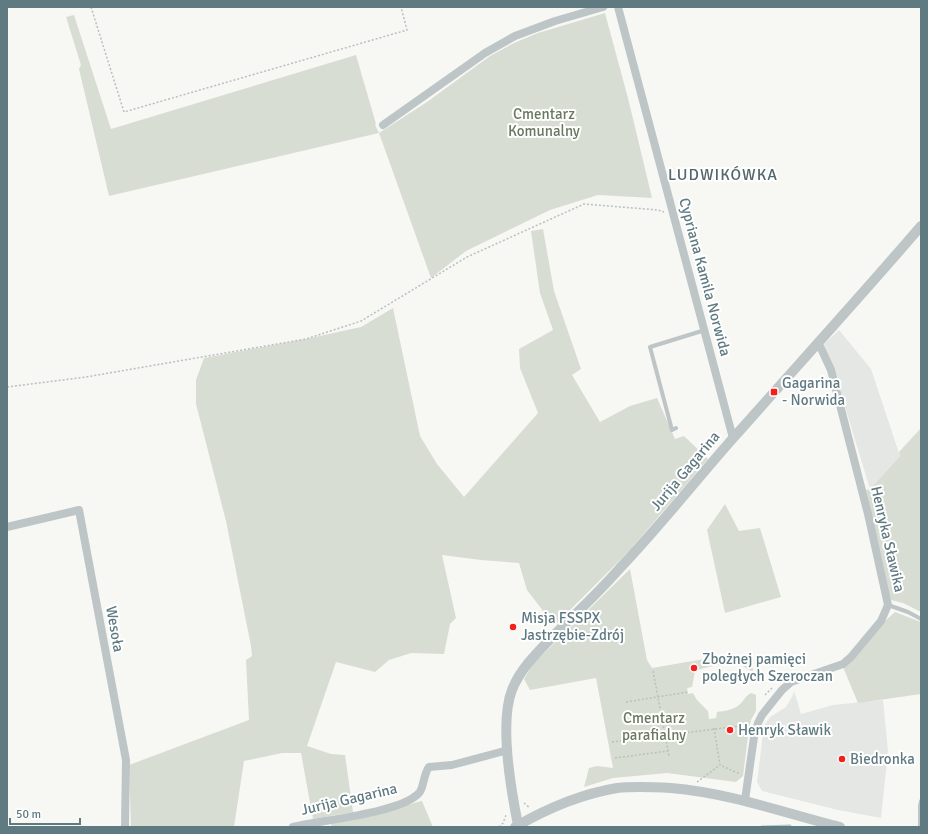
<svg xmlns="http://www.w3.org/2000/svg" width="928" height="834" font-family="Signika,sans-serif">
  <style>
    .built { fill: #e5e7e5 }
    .green { fill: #d8ddd3 }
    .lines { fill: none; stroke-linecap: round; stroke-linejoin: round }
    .stream { stroke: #b6c8ca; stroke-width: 3 }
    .path { stroke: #babfc1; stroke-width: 1.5; stroke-dasharray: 2 2; stroke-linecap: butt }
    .service { stroke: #bdc5c7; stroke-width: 4 }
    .minor { stroke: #bdc5c7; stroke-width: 8 }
    .tertiary { stroke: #bdc5c7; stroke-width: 10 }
    .poi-dot { fill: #f21f1a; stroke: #fff; stroke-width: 1.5 }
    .labels { text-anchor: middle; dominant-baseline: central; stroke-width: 4; stroke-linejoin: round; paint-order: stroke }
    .park-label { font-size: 15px; fill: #69795f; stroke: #fff }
    .street-label { font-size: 15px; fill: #607a82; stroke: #fff }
    .poi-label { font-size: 15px; fill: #607a82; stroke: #fff; text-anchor: start }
    .neighbourhood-label { font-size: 16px; letter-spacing: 1px; fill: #52666c; stroke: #fff }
  </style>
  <rect width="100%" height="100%" fill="#f7f7f4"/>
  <path class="built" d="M 839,330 L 871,369 L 900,456 L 870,489 L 832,364 L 824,344 Z
    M 794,691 L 801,714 L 833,705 L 883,700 L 888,751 L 881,818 L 838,810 L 762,791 L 757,782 L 764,726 L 770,717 L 786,707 L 792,697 Z"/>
  <path class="green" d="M 605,13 L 629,102 L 652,198 L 598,195 L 550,210 L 466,251 L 431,278 L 379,133 L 109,196 L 79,69 L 81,65 L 66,17 L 74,15 L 111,129 L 356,55 L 376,124 L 375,125 L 379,133 L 427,102 L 490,56 L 514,43 L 538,33 Z
    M 543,229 L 554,291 L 581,369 L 572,375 L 600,422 L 630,406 L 657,398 L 675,439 L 684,436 L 708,459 L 629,551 L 556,624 L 550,620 L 527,590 L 519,563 L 481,560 L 442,555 L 456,618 L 450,624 L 444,654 L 411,653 L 389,660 L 375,672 L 336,662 L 307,746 L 331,754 L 345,755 L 353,812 L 313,819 L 301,753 L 282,753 L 244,761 L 234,827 L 131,827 L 129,765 L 249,720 L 246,660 L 252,656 L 251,646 L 226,521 L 196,404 L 196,380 L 204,358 L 306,339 L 361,327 L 393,308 L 420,436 L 437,464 L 464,497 L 538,413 L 520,368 L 519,349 L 553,330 L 540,293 L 531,231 Z
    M 921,428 L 921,612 L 903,603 L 891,600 L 887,586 L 866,490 L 870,489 L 900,456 L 899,452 Z
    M 725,504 L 739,531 L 760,528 L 781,597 L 725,613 L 707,530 Z
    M 630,569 L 647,660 L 652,668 L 710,658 L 751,656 L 753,671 C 746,670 743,664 736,663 C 723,663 707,667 695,671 L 692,687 L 687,688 L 688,694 L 693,693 L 697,700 L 708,711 L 709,719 L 716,718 L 717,712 C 724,711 733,710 739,705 C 745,700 744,697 751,693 L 756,695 L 756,711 L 751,720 L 749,728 L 743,776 L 736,782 L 667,773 L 613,778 L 584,787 L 589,768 L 597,766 L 613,768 L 596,678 L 530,690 L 524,679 L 533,664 Z
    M 895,612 L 921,622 L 921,694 L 858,703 L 843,667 L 885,621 Z
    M 422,801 L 433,827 L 332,827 L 331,824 Z"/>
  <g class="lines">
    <path class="stream" d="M 762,827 L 790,826"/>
    <path class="path" d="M 91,7 L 124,112 L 407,30 L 401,7
      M 7,387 L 86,377 L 306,339 L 361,321 L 467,257 L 584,204 L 658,210 L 664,212
      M 653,671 L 669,756
      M 765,695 L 772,688
      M 626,702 L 688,692
      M 714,728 L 720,765 L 740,774
      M 612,742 L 748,725
      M 615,758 L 668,751
      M 697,782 L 720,765
      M 524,803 L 530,808
      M 499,827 L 503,823 L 506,815"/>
    <path class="service" d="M 676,428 L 672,430 L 650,347 L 705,330
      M 888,605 L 908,612 L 921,619
      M 920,827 L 920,806 L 921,801"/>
    <path class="minor" d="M 618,7 L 733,438
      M 383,125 L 485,53 L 515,36 L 555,21 L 603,7
      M 7,527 L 79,510 L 126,760 L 125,827
      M 745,800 L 754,737 L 758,723 L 762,715 L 782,690 L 791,682 L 843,664 L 851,657 L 881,621 L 888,605 L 868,514 L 831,370 L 819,344
      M 293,827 C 321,820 401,813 419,793 C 424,788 423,775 429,767 L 452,765 L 508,750"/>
    <path class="tertiary" d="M 518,825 C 511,790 499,723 512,690 C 521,667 540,650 556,633 C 578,612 600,591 620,568 C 660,526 696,480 735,436 C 797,366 860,297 921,226
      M 515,827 C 546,809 581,794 617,788 C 635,786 653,787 671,788 C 730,793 784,813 840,827"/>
  </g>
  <g class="poi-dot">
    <rect x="770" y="388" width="8" height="8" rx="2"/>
    <circle cx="513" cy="627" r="4"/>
    <circle cx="694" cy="668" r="4"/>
    <circle cx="730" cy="730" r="4"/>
    <circle cx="842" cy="759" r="4"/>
  </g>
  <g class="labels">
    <g class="park-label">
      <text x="544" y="114">Cmentarz<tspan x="544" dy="17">Komunalny</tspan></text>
      <text x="654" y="718">Cmentarz<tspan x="654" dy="17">parafialny</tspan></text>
    </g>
    <g class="street-label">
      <text transform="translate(705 277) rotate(75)">Cypriana Kamila Norwida</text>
      <text transform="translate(685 471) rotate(-50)">Jurija Gagarina</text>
      <text transform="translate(888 539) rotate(77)">Henryka Sławika</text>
      <text transform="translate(115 629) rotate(80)">Wesoła</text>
      <text transform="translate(349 799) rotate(-13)">Jurija Gagarina</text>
    </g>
    <g class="poi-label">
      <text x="782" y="383">Gagarina<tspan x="782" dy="17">- Norwida</tspan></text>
      <text x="521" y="618">Misja FSSPX<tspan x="521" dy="17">Jastrzębie-Zdrój</tspan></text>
      <text x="702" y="659">Zbożnej pamięci<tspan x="702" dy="17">poległych Szeroczan</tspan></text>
      <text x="738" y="730">Henryk Sławik</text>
      <text x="850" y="759">Biedronka</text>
    </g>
    <g class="neighbourhood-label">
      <text x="723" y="175">LUDWIKÓWKA</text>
    </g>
  </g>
  <rect width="928" height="834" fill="none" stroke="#607a82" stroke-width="16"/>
  <path d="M10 818v6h70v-6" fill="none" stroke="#607a82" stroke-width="2"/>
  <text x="16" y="818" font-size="12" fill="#607a82" stroke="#ffffff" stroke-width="3" paint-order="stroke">50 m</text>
</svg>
